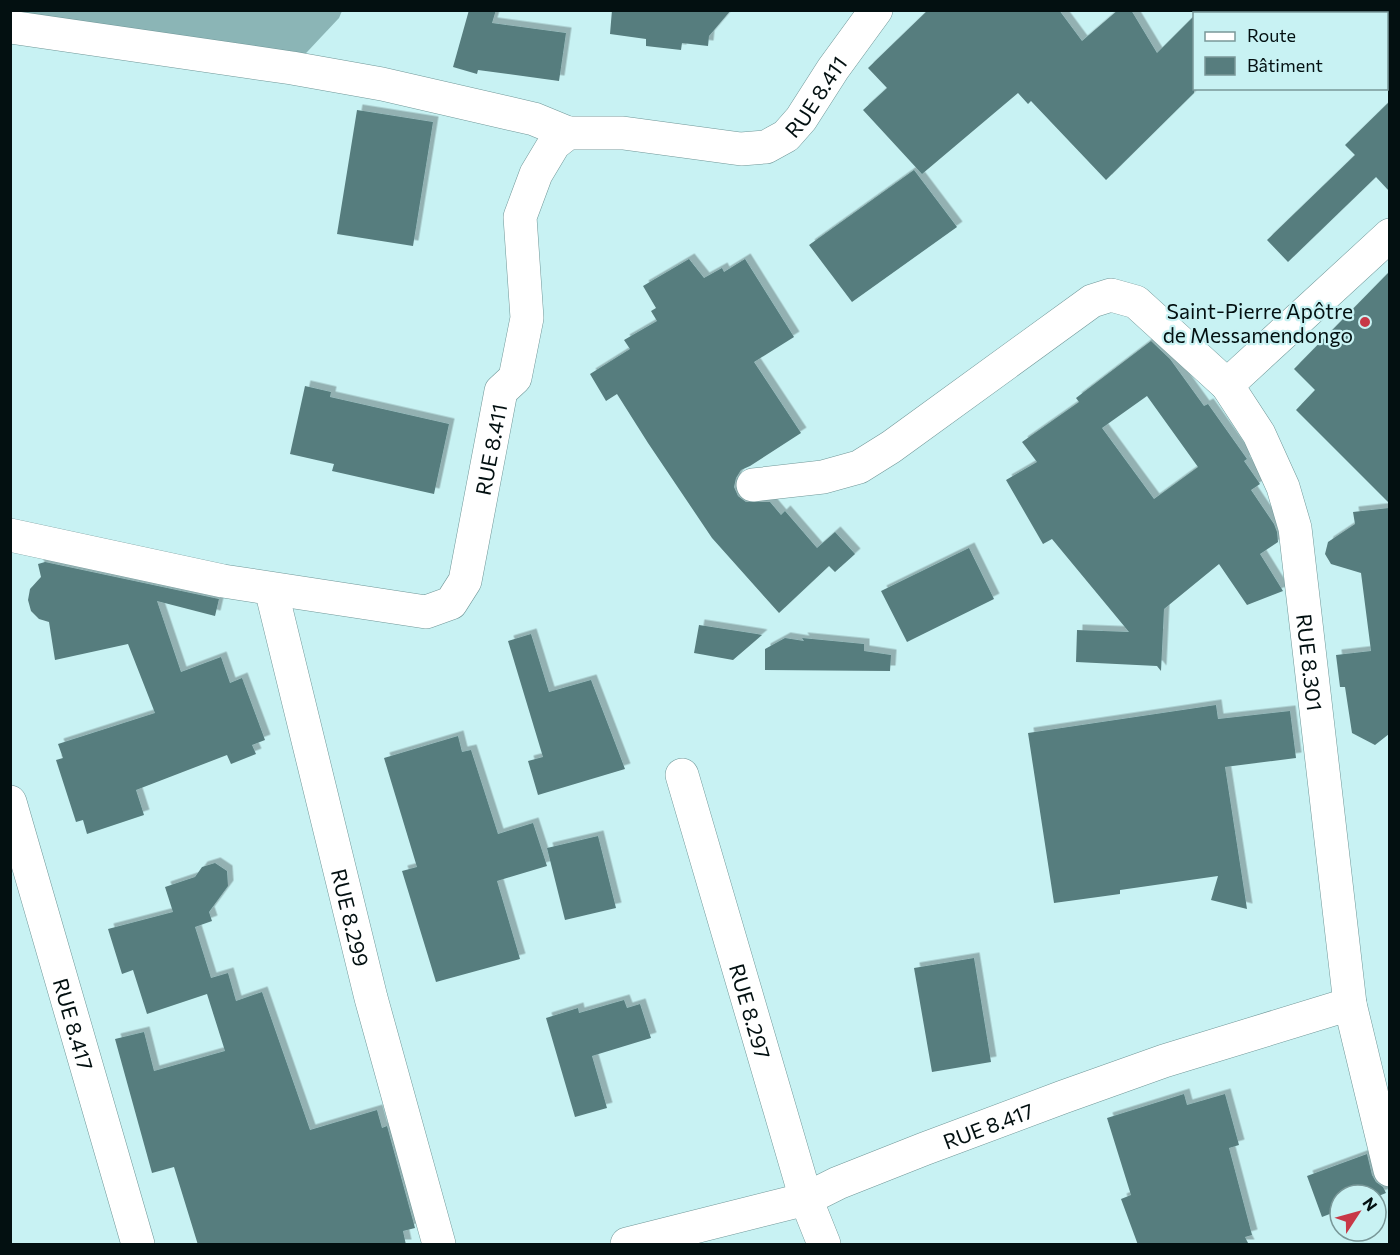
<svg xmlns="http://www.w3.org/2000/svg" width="1400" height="1255" font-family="Commissioner,sans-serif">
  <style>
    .forest { fill: #8bb5b6 }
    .building { fill: #577d7e; fill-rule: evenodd; filter: url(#shadow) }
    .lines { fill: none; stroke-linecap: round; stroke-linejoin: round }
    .street-casing { stroke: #709798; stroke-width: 34 }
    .street { stroke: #fff; stroke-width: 33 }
    .poi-dot { fill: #c83847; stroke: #c8f2f3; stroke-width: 2 }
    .labels { text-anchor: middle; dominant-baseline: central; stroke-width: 4.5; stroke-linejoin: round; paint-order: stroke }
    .street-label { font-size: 21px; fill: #031011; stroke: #c8f2f3 }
    .poi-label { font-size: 21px; fill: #031011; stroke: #c8f2f3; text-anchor: end }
  </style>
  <defs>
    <filter id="shadow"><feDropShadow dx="5.5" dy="-5.5" stdDeviation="0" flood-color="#0004"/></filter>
  </defs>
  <rect width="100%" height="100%" fill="#c8f2f3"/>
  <path class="forest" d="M 10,11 L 342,11 L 339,18 L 292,68 Z"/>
  <path class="building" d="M 469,10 L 496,10 L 492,23 L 566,33 L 559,81 L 478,70 L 477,74 L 453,67 Z
    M 612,10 L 731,10 L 709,36 L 708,46 L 682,43 L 681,50 L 646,46 L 646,39 L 610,34 Z
    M 928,10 L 1059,10 L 1082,41 L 1118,10 L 1131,10 L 1157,53 L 1194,16 L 1194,93 L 1106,180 L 1031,101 L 1028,104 L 1018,93 L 922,174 L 863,110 L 887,88 L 868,68 Z
    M 1389,102 L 1389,191 L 1376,177 L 1288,262 L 1267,240 L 1355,155 L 1345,145 Z
    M 357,110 L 433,122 L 413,246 L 337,234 Z
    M 914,170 L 957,227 L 852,302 L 809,245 Z
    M 689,259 L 704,278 L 722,268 L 724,272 L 745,259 L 794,337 L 754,362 L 801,433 L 750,466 L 741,470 L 736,478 L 734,487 L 738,496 L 746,502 L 770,502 L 781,515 L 785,511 L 817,548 L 835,532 L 855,554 L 835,572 L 829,566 L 779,613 L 712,538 L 648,443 L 617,394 L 606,401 L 590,374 L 630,349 L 624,340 L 657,321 L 651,311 L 656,308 L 643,286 Z
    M 1389,272 L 1389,503 L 1296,410 L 1315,390 L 1294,369 Z
    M 1151,341 L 1170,359 L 1204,406 L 1208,404 L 1247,459 L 1244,461 L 1260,484 L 1251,490 L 1274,524 L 1277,532 L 1278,542 L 1260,554 L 1283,591 L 1247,605 L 1219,564 L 1164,609 L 1161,671 L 1157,666 L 1076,662 L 1077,630 L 1129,632 L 1052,539 L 1043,544 L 1006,480 L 1037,462 L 1022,442 L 1079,402 L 1076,398 ZM 1147,396 L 1198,467 L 1154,499 L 1102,428 Z
    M 305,386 L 331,392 L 330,397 L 449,424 L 434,494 L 332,471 L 334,464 L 290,454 Z
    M 1389,508 L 1389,734 L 1375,745 L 1352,733 L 1345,687 L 1340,687 L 1336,655 L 1371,651 L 1361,573 L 1331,564 L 1325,554 L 1328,542 L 1355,524 L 1353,512 Z
    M 969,548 L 994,599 L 907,642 L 881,591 Z
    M 45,562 L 219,599 L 215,616 L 157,601 L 181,672 L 221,657 L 230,683 L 242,678 L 265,740 L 252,745 L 256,754 L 231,764 L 227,755 L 136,790 L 144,815 L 87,834 L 83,820 L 76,822 L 56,760 L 63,758 L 58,744 L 155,713 L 128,644 L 55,660 L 49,622 L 39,619 L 31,611 L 28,600 L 30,589 L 41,577 L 38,564 Z
    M 699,625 L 757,634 L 762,635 L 733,660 L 694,653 Z
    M 531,634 L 549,692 L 591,680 L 625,769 L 538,795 L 528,761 L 543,757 L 508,641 Z
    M 785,638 L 804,641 L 802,638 L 864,644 L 864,651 L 891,655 L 890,671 L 765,670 L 765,649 Z
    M 1216,705 L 1218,719 L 1290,711 L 1296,758 L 1225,767 L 1247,909 L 1211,900 L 1218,876 L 1120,890 L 1120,894 L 1054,903 L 1028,733 Z
    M 458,736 L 462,752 L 471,750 L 498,834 L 533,823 L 547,866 L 497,881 L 520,959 L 436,982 L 402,871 L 417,867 L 384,758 Z
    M 598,836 L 616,908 L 565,920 L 547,848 Z
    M 215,863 L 227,871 L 228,886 L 209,912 L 212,921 L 195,927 L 211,978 L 228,973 L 236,1001 L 262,992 L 310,1130 L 377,1110 L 382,1128 L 387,1126 L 415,1228 L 403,1231 L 406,1245 L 198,1245 L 174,1167 L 152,1173 L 115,1039 L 144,1032 L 154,1071 L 225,1051 L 207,994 L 147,1014 L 133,970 L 122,974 L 108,929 L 173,912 L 165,887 L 195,877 L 202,867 Z
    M 974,958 L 991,1062 L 932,1072 L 914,968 Z
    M 624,1000 L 627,1008 L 640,1004 L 651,1038 L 592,1056 L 607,1108 L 575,1117 L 546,1018 L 578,1008 L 579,1013 Z
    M 1184,1094 L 1187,1105 L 1225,1094 L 1239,1145 L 1229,1148 L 1252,1235 L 1245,1237 L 1249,1245 L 1138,1245 L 1121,1199 L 1131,1195 L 1107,1118 Z
    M 1367,1154 L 1372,1175 L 1376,1182 L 1383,1187 L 1386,1193 L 1376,1197 L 1376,1195 L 1340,1195 L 1340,1210 L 1322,1217 L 1307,1176 Z"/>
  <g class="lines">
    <g class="street-casing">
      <g id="street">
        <path d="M 10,27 L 292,68 L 382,84 L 534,119 L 568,133"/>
        <path id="s1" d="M 1390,235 L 1227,385 L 1259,434 L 1283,487 L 1295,528 L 1350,1004 L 1390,1170"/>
        <path d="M 753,485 L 823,477 L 859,467 L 891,447 L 1092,301 L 1111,295 L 1136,302 L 1227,385"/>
        <path id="s2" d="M 10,535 L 223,581 L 426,612 L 451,603 L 465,581 L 501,391 L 515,378 L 527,318 L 520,217 L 536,174 L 554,144 L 568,133 L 623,133 L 741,149 L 766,147 L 786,136 L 801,119 L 833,69 L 876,10"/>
        <path id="s3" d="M 271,589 L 371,998 L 439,1244"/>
        <path id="s4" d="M 682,775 L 806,1199 L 824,1244"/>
        <path id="s5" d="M 10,802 L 138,1244"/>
        <path id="s6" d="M 627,1244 L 806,1199 L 838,1183 L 924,1149 L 1063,1097 L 1164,1061 L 1350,1004"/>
      </g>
    </g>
    <use href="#street" class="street"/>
  </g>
  <circle class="poi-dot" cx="1365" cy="322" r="6"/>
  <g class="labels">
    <g class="street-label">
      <text stroke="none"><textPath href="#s2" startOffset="1221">RUE 8.411</textPath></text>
      <text stroke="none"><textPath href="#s2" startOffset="610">RUE 8.411</textPath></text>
      <text stroke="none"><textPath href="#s1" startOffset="516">RUE 8.301</textPath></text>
      <text stroke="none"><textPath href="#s3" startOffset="338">RUE 8.299</textPath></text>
      <text stroke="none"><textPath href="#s4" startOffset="246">RUE 8.297</textPath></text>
      <text stroke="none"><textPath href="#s5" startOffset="231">RUE 8.417</textPath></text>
      <text stroke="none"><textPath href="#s6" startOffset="381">RUE 8.417</textPath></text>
    </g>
    <g class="poi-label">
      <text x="1353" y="310">Saint-Pierre Apôtre<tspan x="1353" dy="24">de Messamendongo</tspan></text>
    </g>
  </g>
  <rect width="1400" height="1255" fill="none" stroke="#031011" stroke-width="24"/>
  <rect x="1193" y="12" width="195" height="78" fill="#c8f2f3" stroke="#799899" stroke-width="1.5"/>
  <rect x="1205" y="32" width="30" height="9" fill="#ffffff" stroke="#799899" stroke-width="1.5"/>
  <text x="1247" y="42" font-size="18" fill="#031011">Route</text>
  <rect x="1205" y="57" width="30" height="18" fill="#577d7e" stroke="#799899" stroke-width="1.5"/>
  <text x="1247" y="72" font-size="18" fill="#031011">Bâtiment</text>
  <g transform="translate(1358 1213) rotate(54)"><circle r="28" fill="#c8f2f3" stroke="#799899" stroke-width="1.5"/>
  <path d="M0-4.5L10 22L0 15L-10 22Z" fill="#c83847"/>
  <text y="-9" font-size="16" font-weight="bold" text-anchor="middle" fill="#031011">N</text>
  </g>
</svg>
